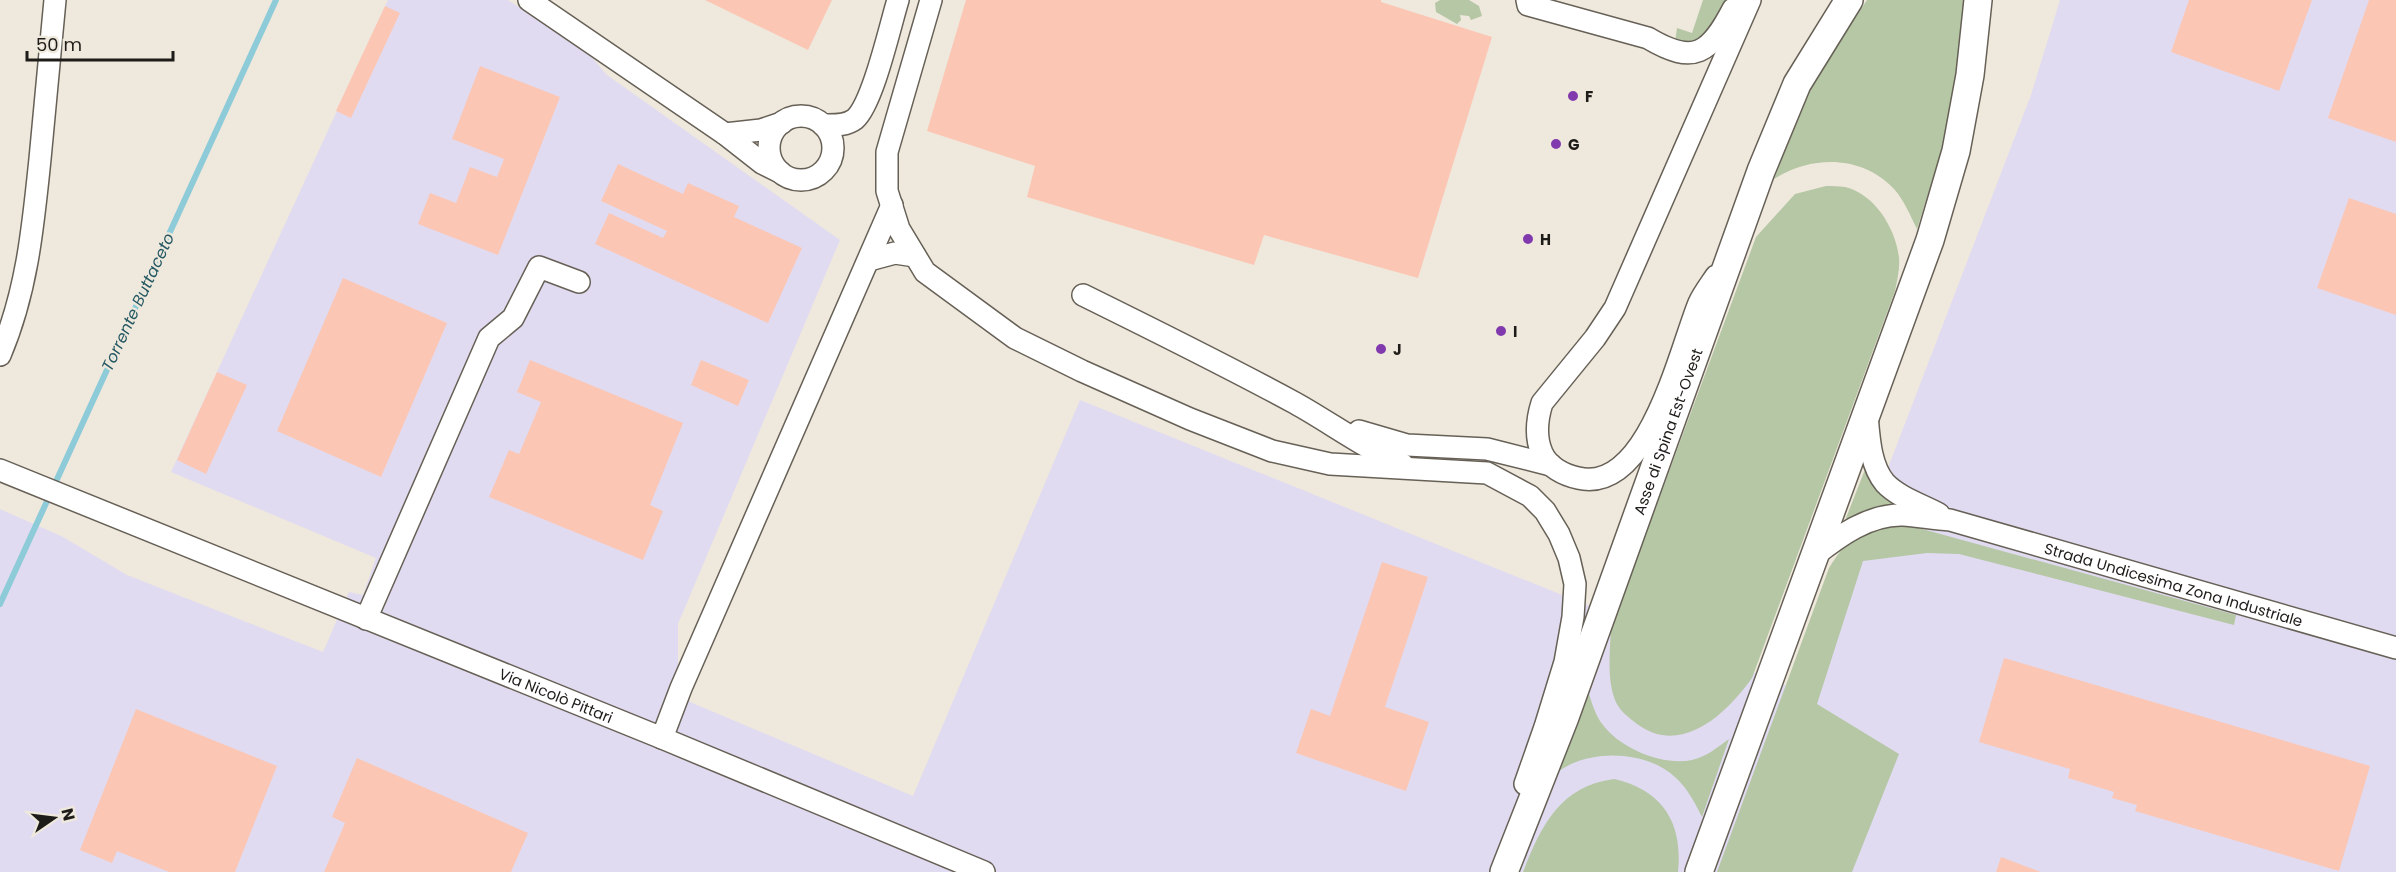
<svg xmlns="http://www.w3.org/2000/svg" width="2396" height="872" font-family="Poppins,sans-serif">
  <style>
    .industrial { fill: #e1dbf1 }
    .green { fill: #b5c7a4 }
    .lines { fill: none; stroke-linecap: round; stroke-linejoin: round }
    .stream { stroke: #8dcbd8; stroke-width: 6 }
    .building { fill: #fbc7b4 }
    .minor-casing { stroke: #666056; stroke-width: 24 }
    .major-casing { stroke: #666056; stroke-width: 30 }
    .minor { stroke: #fff; stroke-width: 21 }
    .major { stroke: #fff; stroke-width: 27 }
    .poi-dot { fill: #813aad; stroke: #efe8dd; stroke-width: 2 }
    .labels { text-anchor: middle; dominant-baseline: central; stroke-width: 4.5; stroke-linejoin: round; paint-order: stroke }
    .poi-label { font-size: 15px; font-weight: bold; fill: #1e1c18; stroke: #efe8dd; text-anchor: start }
    .street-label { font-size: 15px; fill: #1e1c18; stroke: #efe8dd }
    .water-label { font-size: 16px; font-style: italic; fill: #245862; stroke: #efe8dd }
  </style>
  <rect width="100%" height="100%" fill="#efe8dd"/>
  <path class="industrial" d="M 388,0 L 508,0 L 589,54 L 607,75 L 840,240 L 678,624 L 678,667 L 690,702 L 913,796 L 1080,400 L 1802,692 L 2031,95 L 2060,0 L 2396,0 L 2396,872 L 0,872 L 0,509 L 63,537 L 127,575 L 323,652 L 349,592 L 363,595 L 376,558 L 171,472 Z"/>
  <path class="green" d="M 1440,0 L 1469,0 L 1479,6 L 1482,16 L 1471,20 L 1469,16 L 1460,15 L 1461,20 L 1457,24 L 1436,12 L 1435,3 Z
    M 1703,0 L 1730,0 L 1700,45 L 1675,42 L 1677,28 L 1692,33 Z
    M 1867,0 L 1965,0 L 1956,77 L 1940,156 L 1917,229 C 1910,215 1904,200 1894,189 C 1862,155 1812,155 1774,179 L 1809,89 Z
    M 1826,186 C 1832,186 1839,186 1845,187 C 1875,194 1896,229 1899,258 C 1900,269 1897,281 1895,291 L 1752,678 C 1727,713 1682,757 1637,724 C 1628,717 1617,709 1614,697 C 1607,676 1610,650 1611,628 L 1756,237 L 1795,194 Z
    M 1866,467 L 1888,499 L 1898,506 L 1844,523 Z
    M 1904,524 L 2236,615 L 2234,625 L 1959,554 L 1927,553 L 1863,561 L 1817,704 L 1899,754 L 1852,872 L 1717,872 L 1829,568 C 1851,533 1862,527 1904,524 Z
    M 1588,691 C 1592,703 1595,715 1603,725 C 1621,749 1663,766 1692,760 C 1706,757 1718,747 1729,739 L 1702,817 C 1695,803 1688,789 1676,778 C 1647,750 1589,748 1558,772 Z
    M 1614,779 C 1663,790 1683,823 1678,872 L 1523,872 C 1541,826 1560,786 1614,779 Z"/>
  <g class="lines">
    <path class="stream" d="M 0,604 L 276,0"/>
  </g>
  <path class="building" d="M 705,0 L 832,0 L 808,50 Z
    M 966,0 L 1381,0 L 1381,2 L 1492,37 L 1418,278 L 1264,235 L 1254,265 L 1027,197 L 1035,166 L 927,131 Z
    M 2189,0 L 2312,0 L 2279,91 L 2171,52 Z
    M 2369,0 L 2396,0 L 2396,142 L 2328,118 Z
    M 385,6 L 400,13 L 351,118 L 336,111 Z
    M 480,66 L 560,97 L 498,255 L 418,224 L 430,193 L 456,203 L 470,167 L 497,177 L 504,159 L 452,139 Z
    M 618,164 L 683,194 L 688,183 L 739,206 L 734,217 L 802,248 L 768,323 L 595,244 L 609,213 L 663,238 L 667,231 L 601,201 Z
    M 2349,198 L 2396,214 L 2396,315 L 2317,288 Z
    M 343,278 L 447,323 L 381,477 L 277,431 Z
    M 530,360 L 683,423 L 650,505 L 663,511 L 643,560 L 489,497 L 509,450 L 519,454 L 541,402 L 517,392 Z
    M 701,360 L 749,380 L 738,406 L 691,385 Z
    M 217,372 L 247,385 L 206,474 L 177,460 Z
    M 1382,562 L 1428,577 L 1385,707 L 1429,722 L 1406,791 L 1296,753 L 1311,709 L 1330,716 Z
    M 2004,658 L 2370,766 L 2339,871 L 2135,811 L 2137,805 L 2112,798 L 2114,792 L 2068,778 L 2070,769 L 1979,742 Z
    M 136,709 L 277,766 L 235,872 L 169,872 L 117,851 L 112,863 L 80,850 Z
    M 357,758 L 528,833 L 511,872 L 324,872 L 345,823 L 332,817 Z
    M 2001,857 L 2041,872 L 1996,872 Z"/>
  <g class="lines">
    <g class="minor-casing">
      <g id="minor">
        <path d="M 529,0 L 725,134 L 762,163 L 780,172"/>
        <path d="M 931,0 L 887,152 L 887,191 L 899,229 L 925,272 L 1015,338 L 1082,371 L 1190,419 L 1272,451 L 1330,464 L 1487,473 L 1530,496 L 1545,511 L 1559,534 L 1569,558 L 1575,584 L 1573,617 L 1565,662 L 1545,727 L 1525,784"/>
        <path d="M 1527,0 L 1528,5 L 1648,38 C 1695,66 1710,53 1733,9"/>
        <circle cx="801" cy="148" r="32"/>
        <path d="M 823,125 C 834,125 846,126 855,119 C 873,103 890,26 898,0"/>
        <path d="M 725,134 L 761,130 L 782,123"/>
        <path d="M 869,260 L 895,253 L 915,256"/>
        <path d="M 1716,276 C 1710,285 1703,294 1699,303 C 1680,349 1648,495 1578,478 C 1564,475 1548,467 1542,453 C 1535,437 1537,419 1542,403 L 1595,338 L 1615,308 L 1750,0"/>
        <path d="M 1083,295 C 1154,330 1225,365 1295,403 C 1331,423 1364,448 1402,464"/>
        <path d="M 0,355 C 27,292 33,227 40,159 C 45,106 50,53 55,0"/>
        <path d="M 1867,415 C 1869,437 1870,465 1885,483 C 1898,497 1922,505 1939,514"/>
        <path d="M 1359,431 L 1407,445 L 1487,449 L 1551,465"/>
        <path id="s1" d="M 0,470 L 662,738 L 984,872"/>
        <path id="s2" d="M 1814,556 C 1839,536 1869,514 1903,515 C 1918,516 1934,519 1950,520 L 2396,648"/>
        <path d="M 366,619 L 489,338 L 513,318 L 539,267 L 579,282"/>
        <path d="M 662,738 L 681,688 L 892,205"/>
      </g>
    </g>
    <g class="major-casing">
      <g id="major">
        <path id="s3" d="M 1504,872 L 1565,717 L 1761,171 L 1797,84 L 1849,0"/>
        <path d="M 1699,872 L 1930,240 L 1956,151 L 1970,75 L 1978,0"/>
      </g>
    </g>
    <use href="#minor" class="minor"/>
    <use href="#major" class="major"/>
  </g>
  <g class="poi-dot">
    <circle cx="1573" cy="96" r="6"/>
    <circle cx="1556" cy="144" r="6"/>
    <circle cx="1528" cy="239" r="6"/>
    <circle cx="1501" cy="331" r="6"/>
    <circle cx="1381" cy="349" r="6"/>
  </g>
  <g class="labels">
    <g class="poi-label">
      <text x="1585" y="96">F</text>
      <text x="1568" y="144">G</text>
      <text x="1540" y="239">H</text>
      <text x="1513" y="331">I</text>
      <text x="1393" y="349">J</text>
    </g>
    <g class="street-label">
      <text stroke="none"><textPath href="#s3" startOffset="470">Asse di Spina Est-Ovest</textPath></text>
      <text stroke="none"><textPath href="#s2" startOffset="380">Strada Undicesima Zona Industriale</textPath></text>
      <text stroke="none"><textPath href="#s1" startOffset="600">Via Nicolò Pittari</textPath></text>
    </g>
    <g class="water-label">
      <text transform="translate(138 302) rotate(-65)">Torrente Buttaceto</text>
    </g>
  </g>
  <g transform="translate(54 818) rotate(76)" stroke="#efe8dd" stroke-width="4.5" paint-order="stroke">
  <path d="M0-4.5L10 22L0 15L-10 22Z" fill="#1e1c18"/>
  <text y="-9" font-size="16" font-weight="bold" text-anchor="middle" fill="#1e1c18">N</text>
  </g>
  <path d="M27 51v9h146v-9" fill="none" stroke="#1e1c18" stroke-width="3"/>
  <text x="36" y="51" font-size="18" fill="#1e1c18" stroke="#efe8dd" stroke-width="4.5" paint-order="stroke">50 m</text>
</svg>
